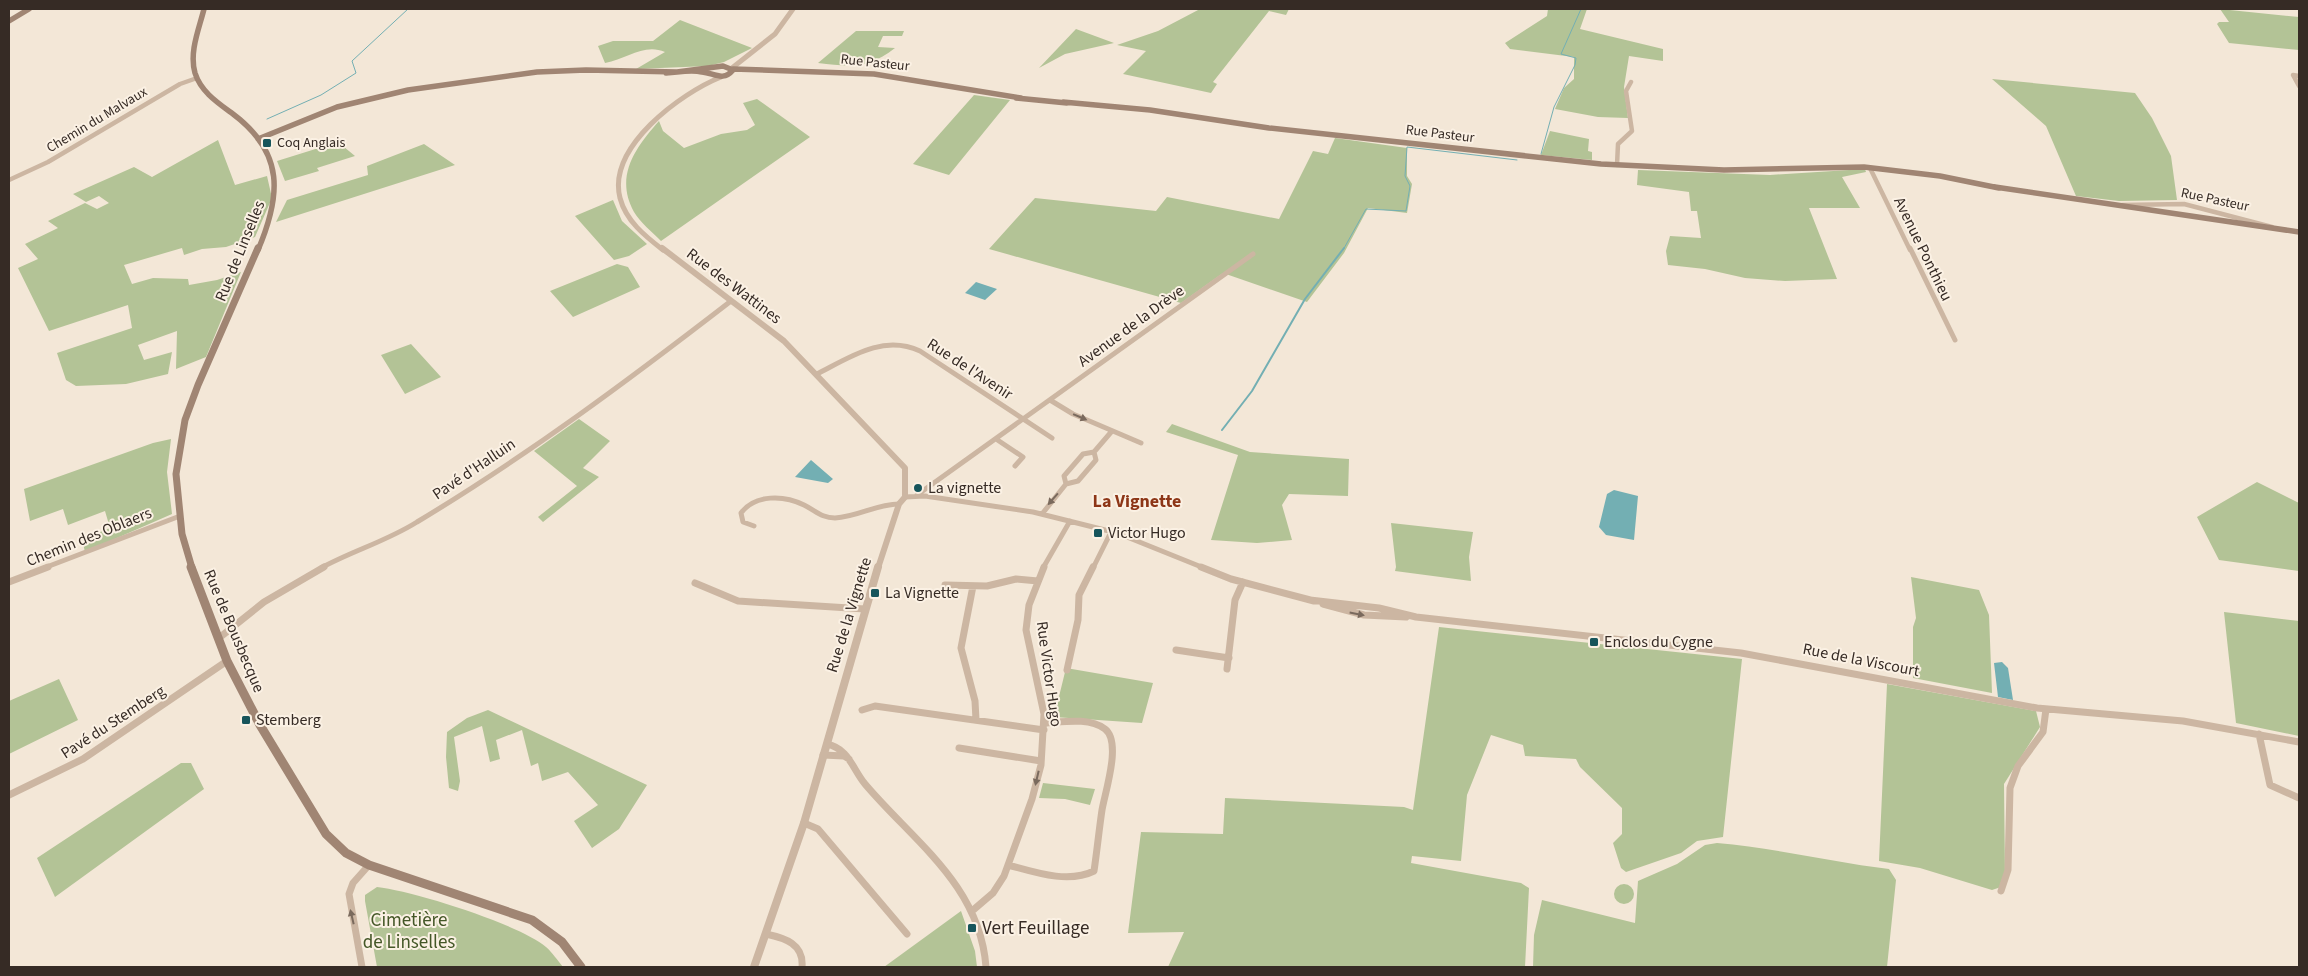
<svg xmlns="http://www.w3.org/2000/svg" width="2308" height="976" font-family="'Source Sans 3',sans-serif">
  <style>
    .green { fill: #b3c396 }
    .water { fill: #73afb3 }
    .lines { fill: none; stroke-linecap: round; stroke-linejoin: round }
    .stream-far1 { stroke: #73afb3; stroke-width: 1 }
    .stream { stroke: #73afb3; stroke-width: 2 }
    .minor-far2 { stroke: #ccb6a2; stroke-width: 4.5 }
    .minor-far1 { stroke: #ccb6a2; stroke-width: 5 }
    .minor { stroke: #ccb6a2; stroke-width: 7 }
    .tertiary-far2 { stroke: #ccb6a2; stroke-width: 5 }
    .tertiary-far1 { stroke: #ccb6a2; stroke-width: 6 }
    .tertiary { stroke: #ccb6a2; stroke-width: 8 }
    .secondary-far2 { stroke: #a08573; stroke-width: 5.5 }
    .secondary-far1 { stroke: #a08573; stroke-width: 7 }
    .secondary { stroke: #a08573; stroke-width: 9 }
    .oneway { fill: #7a6a5d }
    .poi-dot { fill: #17555b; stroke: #fbf1e4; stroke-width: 2 }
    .labels { text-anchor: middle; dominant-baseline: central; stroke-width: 4; stroke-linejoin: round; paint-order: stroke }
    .far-street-label { font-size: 14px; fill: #362b25; stroke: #fbf1e4 }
    .far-poi-label { font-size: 14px; fill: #362b25; stroke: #fbf1e4; text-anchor: start }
    .street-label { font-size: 16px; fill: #362b25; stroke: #fbf1e4 }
    .poi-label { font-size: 16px; fill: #362b25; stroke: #fbf1e4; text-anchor: start }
    .neighbourhood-label { font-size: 18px; font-weight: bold; fill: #8d3617; stroke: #fbf1e4 }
    .near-park-label { font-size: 19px; fill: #445727; stroke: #fbf1e4 }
    .near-poi-label { font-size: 19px; fill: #362b25; stroke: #fbf1e4; text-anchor: start }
  </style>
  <rect width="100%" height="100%" fill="#f3e7d7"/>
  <path class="green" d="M 1200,9 L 1289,9 L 1286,15 L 1269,11 L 1213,82 L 1217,84 L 1211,93 L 1123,74 L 1146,51 L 1117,45 L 1158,31 Z
    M 1548,9 L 1587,9 L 1580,29 L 1663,49 L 1663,61 L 1629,56 L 1624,87 L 1628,118 L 1598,117 L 1555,109 L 1564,88 L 1574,79 L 1574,57 L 1510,49 L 1505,43 L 1547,16 Z
    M 2220,9 L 2299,17 L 2299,50 L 2229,43 L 2217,24 L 2219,22 L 2229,22 Z
    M 680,20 L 752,48 L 724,62 L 708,66 L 636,69 L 665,52 C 644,43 627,59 605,63 L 598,46 L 613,41 L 653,41 Z
    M 1076,29 L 1114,43 L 1065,54 L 1039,68 Z
    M 856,31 L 904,31 L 902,36 L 883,36 L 878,47 L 895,48 C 868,69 851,67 818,63 Z
    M 1992,79 L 2135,93 L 2152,118 L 2171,156 L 2177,200 L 2119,201 L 2076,196 L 2046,126 Z
    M 974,95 L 1010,100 L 949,175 L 913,164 Z
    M 757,99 L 810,137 L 661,241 C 652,232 640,222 634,212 C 614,176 636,147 659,121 L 663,131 L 684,148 L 721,134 L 747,130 L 755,125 L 743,103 Z
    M 1550,131 L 1589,139 L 1588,151 L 1592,152 L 1592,160 L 1541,155 Z
    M 1335,138 L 1407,148 L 1407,176 L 1412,184 L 1407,213 L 1368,208 L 1344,253 L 1307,302 L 1223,273 L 1181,303 L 989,249 L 1035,198 L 1156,211 L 1167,197 L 1279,219 L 1313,151 L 1328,154 Z
    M 218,140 L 235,185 L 267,176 L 272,198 L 255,237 L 226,247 L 202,249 L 184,255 L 182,248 L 124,265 L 132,284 L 153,278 L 188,279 L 189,285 L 217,280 L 241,272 L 206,357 L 176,369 L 177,331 L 138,345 L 144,360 L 172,352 L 168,374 L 126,384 L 76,386 L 66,380 L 57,353 L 132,328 L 128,305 L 49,331 L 18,268 L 38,259 L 25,244 L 58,228 L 48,221 L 85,203 L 97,209 L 109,203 L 99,196 L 86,202 L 73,194 L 134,167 L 152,177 Z
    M 338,142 L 355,156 L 317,168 L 319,171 L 285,181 L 277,161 Z
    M 424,144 L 455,165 L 276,222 L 287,200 L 368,175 L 367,166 Z
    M 1865,169 L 1866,172 L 1842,177 L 1860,208 L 1809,208 L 1837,279 L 1785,281 L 1745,278 L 1705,269 L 1668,265 L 1666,251 L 1670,236 L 1701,238 L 1697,211 L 1691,211 L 1689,192 L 1637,185 L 1638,170 L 1770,175 Z
    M 613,200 L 622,221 L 647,244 L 629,256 L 614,260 L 575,216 Z
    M 617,264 L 628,267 L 640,287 L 573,317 L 550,291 Z
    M 411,344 L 441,377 L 405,394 L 381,355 Z
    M 579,419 L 610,441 L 583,468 L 599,477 L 543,522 L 538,517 L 577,486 L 534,451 Z
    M 1172,424 L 1250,452 L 1349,459 L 1348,496 L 1289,494 L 1282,505 L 1292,540 L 1257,543 L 1211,540 L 1238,455 L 1166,432 Z
    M 171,439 L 167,472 L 172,514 L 85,552 L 82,539 L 110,528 L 105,511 L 68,525 L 63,509 L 30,521 L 24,489 L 153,443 Z
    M 2257,482 L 2299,503 L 2299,571 L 2219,560 L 2197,517 Z
    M 1391,523 L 1473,532 L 1469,557 L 1471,581 L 1395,571 L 1396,567 Z
    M 1911,577 L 1979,590 L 1989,615 L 1992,693 L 1913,678 L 1913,627 L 1916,618 Z
    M 2224,612 L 2299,621 L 2299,736 L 2236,723 Z
    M 1439,627 L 1742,659 L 1723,837 L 1697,841 L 1681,853 L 1626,872 L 1621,868 L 1613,843 L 1622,834 L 1622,808 L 1580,767 L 1576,759 L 1525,756 L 1523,745 L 1491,735 L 1467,795 L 1461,861 L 1412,856 L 1411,863 L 1521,883 L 1529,888 L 1525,967 L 1168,967 L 1184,932 L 1128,933 L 1141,832 L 1223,834 L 1225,798 L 1404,807 L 1413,810 Z
    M 1066,668 L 1153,683 L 1142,723 L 1054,717 Z
    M 59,679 L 78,720 L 9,754 L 9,701 Z
    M 1887,684 L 2036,711 L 2040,727 L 2004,784 L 2005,874 L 2001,887 L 1992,890 L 1920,868 L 1879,861 Z
    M 488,710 L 647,785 L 619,829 L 592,848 L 574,821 L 598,805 L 568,772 L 542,781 L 538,763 L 531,766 L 522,730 L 496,740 L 500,759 L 490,762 L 482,726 L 454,737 L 460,781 L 458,791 L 449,788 L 446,757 L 447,732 L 467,718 Z
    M 181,763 L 191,763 L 204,789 L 55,897 L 37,858 Z
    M 1043,783 L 1095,789 L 1090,805 L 1065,799 L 1039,798 Z
    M 1717,843 C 1775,848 1831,862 1889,869 L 1896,880 L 1887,967 L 1533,967 L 1534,935 L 1542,900 L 1635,923 L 1638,881 L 1677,864 L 1705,845 Z
    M1614 894a10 10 0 1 1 20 0a10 10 0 1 1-20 0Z
    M 377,887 C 413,891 519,924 546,947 C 552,952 558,961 563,967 L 377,967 L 365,901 L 365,895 Z
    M 961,911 L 975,951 L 977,967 L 884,967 Z"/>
  <path class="water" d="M 976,282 L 997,289 L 985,300 L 965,293 Z
    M 811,460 L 833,479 L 828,483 L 795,477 Z
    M 1614,490 L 1638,496 L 1634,540 L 1606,535 L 1599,527 L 1607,494 Z
    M 2002,662 L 2008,668 L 2013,700 L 1998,697 L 1994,663 Z"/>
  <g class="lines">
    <path class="stream-far1" d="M 267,119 L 321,95 L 356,73 L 352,61 L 408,9
      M 1541,154 L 1554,107 L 1575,65 L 1576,58 L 1561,54 L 1581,9
      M 1343,250 L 1366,209 L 1406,211 L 1410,186 L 1405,176 L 1407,147 L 1517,160"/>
    <path class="stream" d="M 1222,430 L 1252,391 L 1305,299 L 1344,248"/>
    <path class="minor-far2" d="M 2299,76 L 2293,75 L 2299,86
      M 1617,165 L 1618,144 L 1632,131 L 1626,91 L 1631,82
      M 1870,168 L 1910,250
      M 9,180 L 48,162 L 180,84 L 197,78
      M 2122,205 L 2184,204 L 2272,227"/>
    <path class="minor-far1" d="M 1910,248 L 1955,340
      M 817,374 C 850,357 883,334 920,351 L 1052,438
      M 1050,400 L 1073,414 L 1141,443
      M 996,439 L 1023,457 L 1015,466
      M 1066,484 L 1064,476 L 1083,454 L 1094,452 L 1112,431
      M 917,495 L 1253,254
      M 905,497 L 925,496 L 1033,512 L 1117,533 L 1204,568
      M 1042,514 L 1066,484 L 1078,481 L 1096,460 L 1094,452
      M 754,526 L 743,522 L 741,513 C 755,494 784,495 804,505 C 816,511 822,518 835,518 C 858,517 876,504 899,504
      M 44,568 L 180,516
      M 321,568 C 352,551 387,541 417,522 C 527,456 630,379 731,301
      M 1043,568 L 1070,521
      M 1093,568 L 1111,532"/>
    <path class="minor" d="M 1201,567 L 1231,579 L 1314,601
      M 9,582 L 48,567
      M 695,583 L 738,601 L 865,609
      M 945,585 L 987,586 L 1016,579 L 1038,581
      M 973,586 L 961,648 L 975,701 L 976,720
      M 1310,600 L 1379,608 L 1416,617 L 1741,653 L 2037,708 L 2183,721 L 2299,742
      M 1323,604 L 1364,615 L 1406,617
      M 219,638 L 264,602 L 324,567
      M 1176,650 L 1229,658
      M 1227,669 L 1235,600 L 1243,582
      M 1067,670 L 1078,620 L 1079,595 L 1093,567
      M 862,710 L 875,706 L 1044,730
      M 2259,734 L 2270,785 L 2299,798
      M 827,744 C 849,749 852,768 865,784 C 913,841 980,885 986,967
      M 959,748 L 1041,761
      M 823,755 L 844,756 L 849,759
      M 9,795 L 83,759 L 227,661
      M 804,823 L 818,829 L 907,934
      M 1008,865 C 1034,872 1068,884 1094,871 C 1097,851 1099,830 1102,810 C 1105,792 1122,742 1105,729 C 1089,717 1063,722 1045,723
      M 2001,891 L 2008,870 L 2010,788 L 2018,766 L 2043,732 L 2046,709
      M 972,911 L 993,893 L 1004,876 L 1032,799 L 1041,765 L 1044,714 L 1026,630 L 1029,605 L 1044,567
      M 766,934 C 785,938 804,944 802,967
      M 362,967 L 349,894 L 353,883 L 369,865"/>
    <path class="tertiary-far2" d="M 732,68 L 775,34 L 793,9
      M 663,250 C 645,236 626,221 620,198 C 607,147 681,93 721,77"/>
    <path class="tertiary-far1" d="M 662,248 L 784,341 L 905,468 L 905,497 L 899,504 L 878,568"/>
    <path class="tertiary" d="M 754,967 L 804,823 L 878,567"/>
    <path class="secondary-far2" d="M 204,9 C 199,29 189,52 195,73 C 201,92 218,103 233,114 C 285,153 281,196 258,250
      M 9,21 L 29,9
      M 723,66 L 733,70 C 723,82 714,73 702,72 C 694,70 685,71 677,72 Z
      M 733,69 L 874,74 L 1021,98
      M 666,73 L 677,72
      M 1016,98 L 1067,103
      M 1063,102 L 1150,110 L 1269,128 L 1601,164 L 1724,170 L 1864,167 L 1940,176 L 1999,188
      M 258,139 L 337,107 L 408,90 L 537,72 L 586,70 L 677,72
      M 1995,187 L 2299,232"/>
    <path class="secondary-far1" d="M 192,568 L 182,534 L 176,474 L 185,420 L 198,385 L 258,248"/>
    <path class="secondary" d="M 191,567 L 227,661 L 260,725 L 326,834 L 346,853 L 369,865 L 532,920 L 562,942 L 581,967"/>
  </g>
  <defs><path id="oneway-solid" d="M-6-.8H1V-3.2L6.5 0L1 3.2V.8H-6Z" transform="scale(1.25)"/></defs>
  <g class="oneway">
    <use href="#oneway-solid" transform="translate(1080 417) rotate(23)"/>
    <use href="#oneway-solid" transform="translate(1053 499) rotate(131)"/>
    <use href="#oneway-solid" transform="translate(1357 614) rotate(11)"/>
    <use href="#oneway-solid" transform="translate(1037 778) rotate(103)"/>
    <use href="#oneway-solid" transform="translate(352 917) rotate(-103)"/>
  </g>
  <g class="poi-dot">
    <rect x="262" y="138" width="10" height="10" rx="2.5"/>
    <circle cx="918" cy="488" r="5"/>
    <rect x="1093" y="528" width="10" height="10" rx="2.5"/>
    <rect x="870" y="588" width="10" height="10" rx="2.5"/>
    <rect x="1589" y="637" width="10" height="10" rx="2.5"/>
    <rect x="241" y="715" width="10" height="10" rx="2.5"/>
    <rect x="967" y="923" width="10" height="10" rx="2.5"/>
  </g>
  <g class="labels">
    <g class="far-street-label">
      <text transform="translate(875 63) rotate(6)">Rue Pasteur</text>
      <text transform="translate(97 120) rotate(-31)">Chemin du Malvaux</text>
      <text transform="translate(1440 134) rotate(7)">Rue Pasteur</text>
      <text transform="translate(2215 200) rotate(12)">Rue Pasteur</text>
    </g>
    <g class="far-poi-label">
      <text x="277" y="143">Coq Anglais</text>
    </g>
    <g class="street-label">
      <text transform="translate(1923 249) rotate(64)">Avenue Ponthieu</text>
      <text transform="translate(240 251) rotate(-68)">Rue de Linselles</text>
      <text transform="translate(734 286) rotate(37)">Rue des Wattines</text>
      <text transform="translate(1131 326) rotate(-36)">Avenue de la Drève</text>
      <text transform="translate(970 369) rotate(33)">Rue de l'Avenir</text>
      <text transform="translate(474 469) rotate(-34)">Pavé d'Halluin</text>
      <text transform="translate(89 537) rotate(-22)">Chemin des Oblaers</text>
      <text transform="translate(849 615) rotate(-73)">Rue de la Vignette</text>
      <text transform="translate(234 631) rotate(67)">Rue de Bousbecque</text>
      <text transform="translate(1861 660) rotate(11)">Rue de la Viscourt</text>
      <text transform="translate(1049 674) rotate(82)">Rue Victor Hugo</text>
      <text transform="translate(113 722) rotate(-33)">Pavé du Stemberg</text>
    </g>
    <g class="poi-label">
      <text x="928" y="488">La vignette</text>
      <text x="1108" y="533">Victor Hugo</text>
      <text x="885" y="593">La Vignette</text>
      <text x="1604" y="642">Enclos du Cygne</text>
      <text x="256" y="720">Stemberg</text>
    </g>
    <g class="neighbourhood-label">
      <text x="1137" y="501">La Vignette</text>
    </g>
    <g class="near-park-label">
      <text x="409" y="920">Cimetière<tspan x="409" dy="22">de Linselles</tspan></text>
    </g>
    <g class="near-poi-label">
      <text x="982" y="928">Vert Feuillage</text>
    </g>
  </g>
  <rect width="2308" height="976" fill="none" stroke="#362b25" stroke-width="20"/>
</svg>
